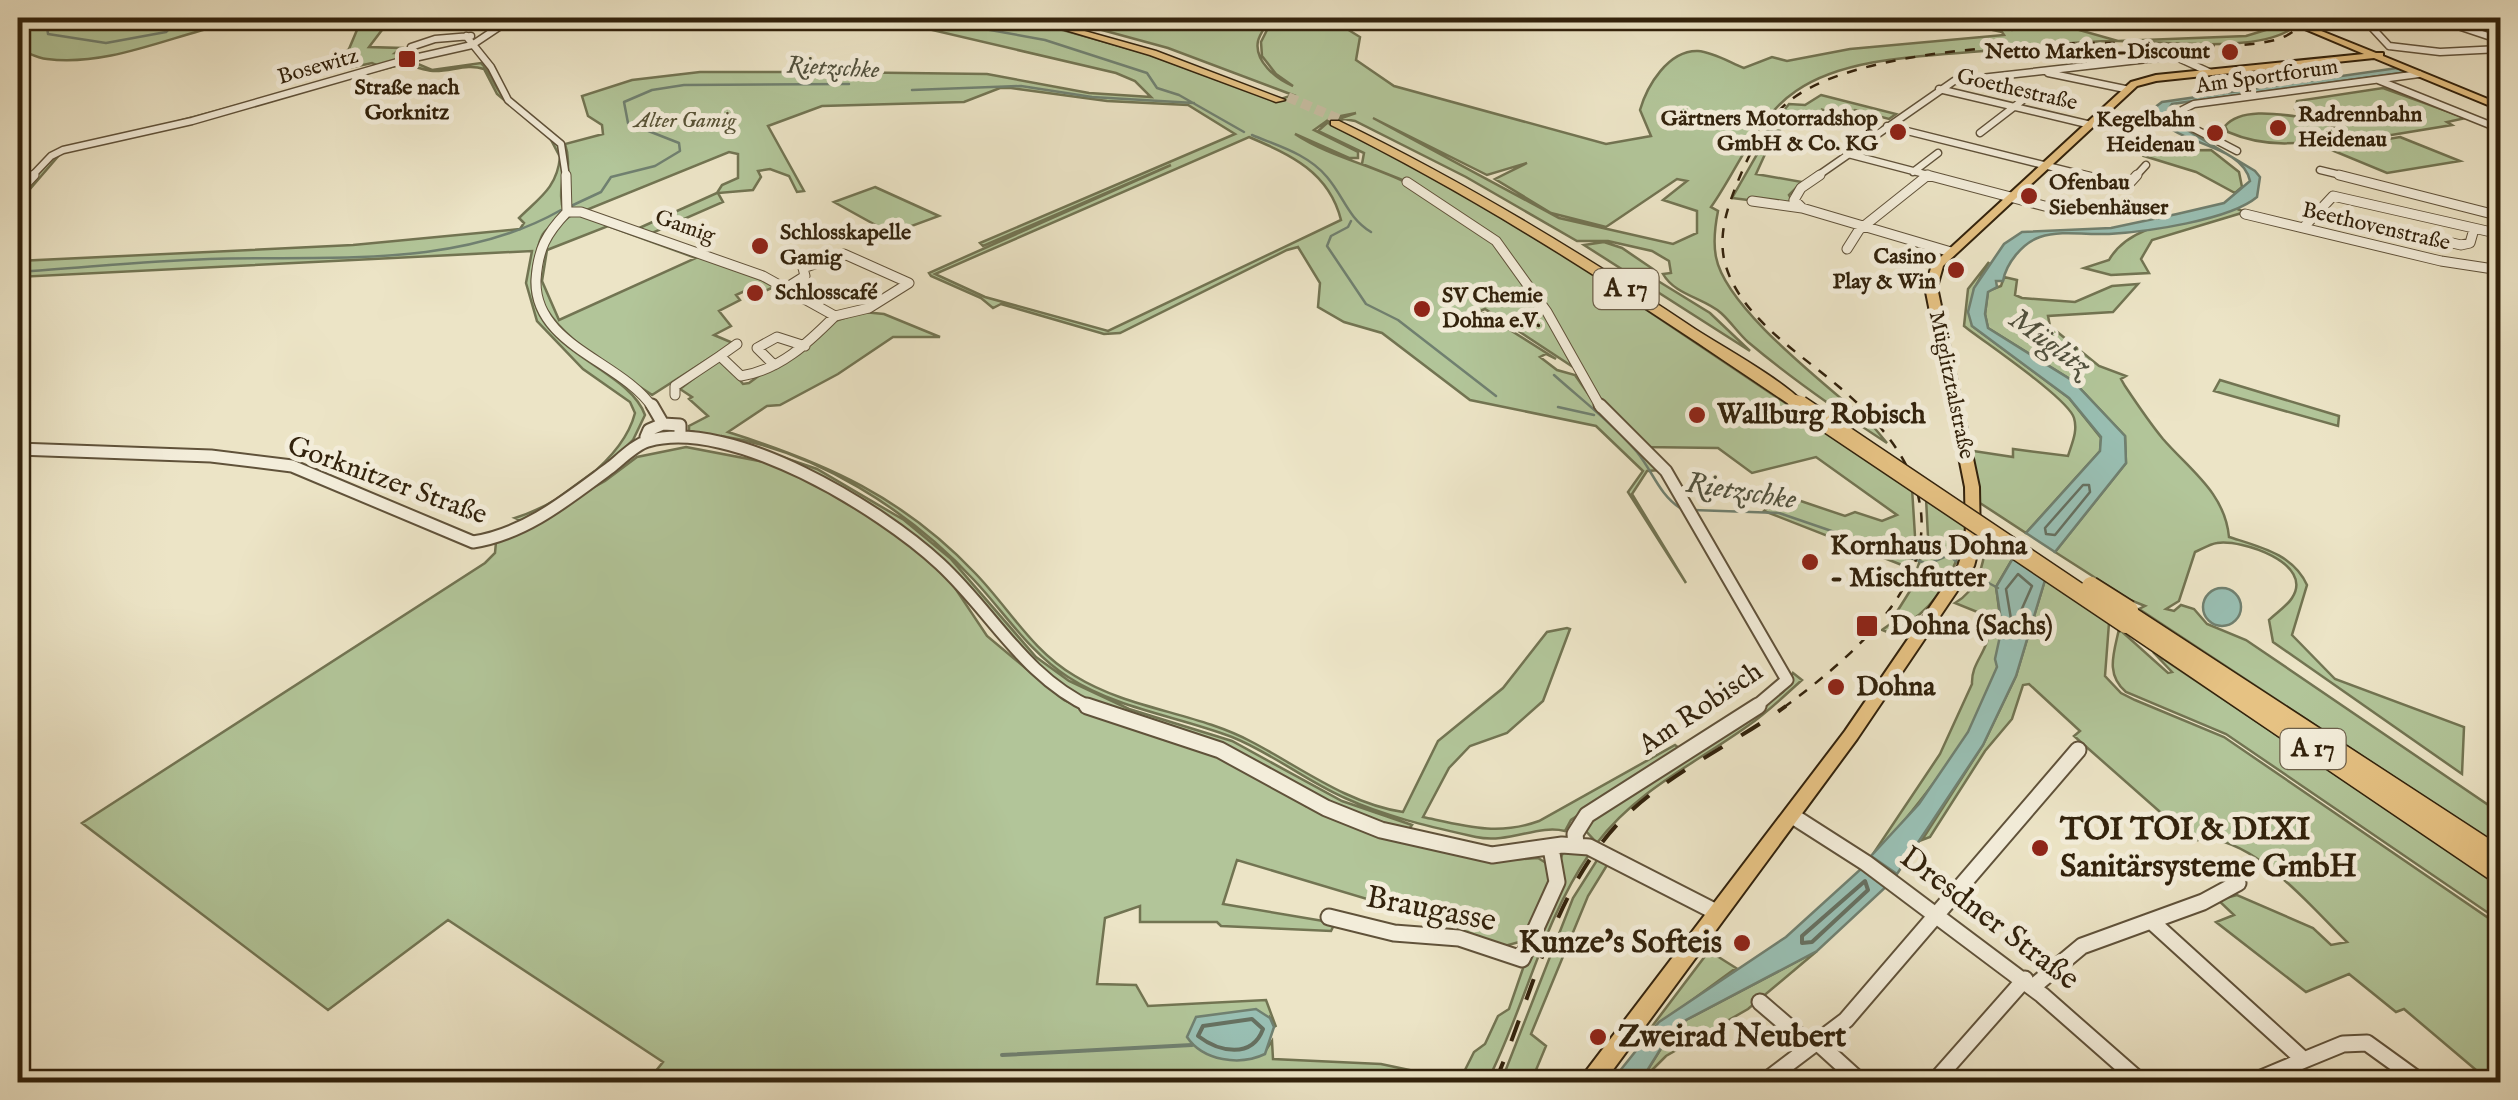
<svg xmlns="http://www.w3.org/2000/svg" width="2518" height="1100" font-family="'IM FELL English',serif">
	<rect width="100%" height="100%" fill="#ece4c6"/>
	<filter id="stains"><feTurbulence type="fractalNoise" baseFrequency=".002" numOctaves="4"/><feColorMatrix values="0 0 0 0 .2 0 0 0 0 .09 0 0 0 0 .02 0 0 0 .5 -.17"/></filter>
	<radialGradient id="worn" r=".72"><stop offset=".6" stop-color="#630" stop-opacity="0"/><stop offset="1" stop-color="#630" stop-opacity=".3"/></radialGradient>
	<path fill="#b2c599" stroke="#727452" stroke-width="2.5" fill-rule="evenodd" d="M18,18H262C192,24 120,68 47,59C37,58 27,52 18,49Z
		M362,18H440L382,30L369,47L401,48L395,53H406V59L432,70L481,63C492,73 493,85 502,95C518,113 552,127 560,149C568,171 556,191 564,212C558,220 549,226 543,234C538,242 537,254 534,263C514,350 626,362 645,415L633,440L621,452L525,522L515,518C559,504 623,460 635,413L630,402L583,369L537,321L526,283L532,251L18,277V261L353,245L520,229L524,223L519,218C539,198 557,188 560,157L550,138L497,94L484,69C466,63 451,72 433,71C421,70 412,64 399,65L61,153L18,203C20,182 43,167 59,153L381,67L372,63L325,73L349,49Z
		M881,18H1020L1148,54L1275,101L1293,95L1168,48L1058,18H1270C1267,25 1260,33 1258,41C1254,61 1276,79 1293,86L1276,74L1262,56L1261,42L1273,18H1329L1360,37L1356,60L1394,86L1606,144L1651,136L1640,110C1647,86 1668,50 1698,51C1713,52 1731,63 1744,68L1772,57L1787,61L1850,49L2004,35L2002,32L1947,20L1934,22L1905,18H1955L2012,30L2044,20L2118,41L2246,36L2279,26L2251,18H2275L2296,25C2265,55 2159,41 2117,41C2076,41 2036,47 1995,50C1935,56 1847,55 1796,91C1756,118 1738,169 1711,207L1718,211C1715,226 1713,242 1716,257C1726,310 1831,388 1872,425L1887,443C1838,411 1793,380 1748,342C1738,333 1731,322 1721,313C1704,298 1675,295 1663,274L1671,273L1669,261L1652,251L1608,241H1577L1466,177L1355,121L1344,119L1330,124L1447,184L1556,249L1912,488L1915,536L1907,567L1764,511L1783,495L1845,516L1855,512L1882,521L1897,515L1816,457L1752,473L1718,448L1644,447L1609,413L1544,303L1491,233L1408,182L1362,164L1364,153L1318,131L1327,123L1356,113L1331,118L1314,130L1358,152V158H1349L1295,134C1328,156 1371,165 1407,183C1434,197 1469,216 1490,238C1526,274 1549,323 1573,367L1485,309L1480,311L1556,359L1546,354L1540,357L1557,370L1575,375L1602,414L1661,470L1647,471L1632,494L1686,583L1628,492L1643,471L1596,426L1470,400L1382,333L1344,322L1318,307L1320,283L1298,247L1287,250L1120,333L1104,334L1001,304L993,308L981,298L931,276L929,273L1171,165L983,246L980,243L1235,134L1188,105L1107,101L1011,88H1000L964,102L822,106L768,126L804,191L797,192L789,176L770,169L758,171L761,177L753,190L718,193L723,202L650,234L637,229L717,193L722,185L738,178V154L729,152L584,211L569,209C562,188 573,167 565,144L603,134L602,125L588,116L582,96L632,80L700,72H826L987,74L1089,93L1151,97L1135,81L1116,73ZM1373,118L1487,175L1527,163L1495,179L1551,213L1606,227L1677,179L1687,181L1663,200L1697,211V233L1673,244L1559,218ZM1249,137C1291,155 1329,172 1341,220L1108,331L985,297L935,274Z
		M2383,88L2466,118L2447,122L2452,125L2367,139L2328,124L2334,131L2328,138C2294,146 2260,146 2228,132L2225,126C2242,106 2284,115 2307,118L2295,109L2297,101Z
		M1821,95L1896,114L1889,119L1855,110L1846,116L1823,110L1826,116C1816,123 1799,124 1787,122L1779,131L1768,130L1789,104L1805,105Z
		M1767,137L1784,146L1769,145L1768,149L1777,150L1766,152L1756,174L1802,182L1789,195L1795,206L1732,198Z
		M2400,137L2460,161L2387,173L2329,149Z
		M2211,150L2239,172L2242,187L2235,193L2196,172L2144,156L2148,151Z
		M875,187L939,216L879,238V227L834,202Z
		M2235,208L2245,212L2152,240L2141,259L2149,273L2111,275L2084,268L2109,260C2132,219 2195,222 2235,208Z
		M577,213L750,275L776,286L763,292L751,288L736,295L740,300L719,311L731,326L714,335L733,343L652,395C618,372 540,328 537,283C536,274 540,262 542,253C546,237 562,218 577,213ZM608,226L696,258L559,320L542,281L547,250Z
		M1604,242L1622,248L1653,269L1658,281L1710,313L1750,351L1584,245Z
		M1989,262L1974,289L1972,326L2069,398L2101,438L2100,451L2026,533L1980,503L1967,450L2013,457V449L2068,456C2072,443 2078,431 2074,418C2068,398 1984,342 1964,326L1968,289Z
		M2004,277L2017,280L2015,295L2022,298L2075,302L2112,286L2138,284L2113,312L2048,316L2050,326L2099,366L2126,376L2121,379L2125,386C2137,404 2149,422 2163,439C2190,470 2225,493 2229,537C2260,547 2293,554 2307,585L2292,635L2335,679L2464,727L2462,774L2273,642L2269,620C2276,613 2287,606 2292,598C2315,563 2241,539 2217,543C2210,544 2202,549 2195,552L2179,601L2166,609L2174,611L2181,605L2194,609L2207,624L2246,640L2500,813V847L2139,609L2145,606L2130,600L2055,552L2126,463L2125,436L2073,381L1988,328L1985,314L1988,291L2001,286Z
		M863,312L884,314L940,337H893L838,374L780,405L767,406L728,432C826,463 903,497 975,573C1009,608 1032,651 1075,676C1130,710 1196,712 1252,742C1300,767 1348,804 1403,812L1438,741L1503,688L1547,632L1567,628L1570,629L1543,701L1507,733L1470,746L1449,768L1423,817C1465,826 1498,836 1539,821L1675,745L1680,749L1571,820L1565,831C1538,824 1509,844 1476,837C1432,827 1386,817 1345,798C1306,781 1272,753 1232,737C1177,716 1118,709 1068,677C1029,652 1005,613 974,580C910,511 815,450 721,436L817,469L904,520L950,558L1036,657L1069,681L1129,709L1232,741L1342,801L1412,825L1407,832L1327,804L1253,761L1094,705L1049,679L959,579L833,484L689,430V426L708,416L689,399L692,397L680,389L718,360L724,361L743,384L749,383L832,322Z
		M2220,380L2339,416L2338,426L2214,391Z
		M686,447L770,463L808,478L899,533L951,582L987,636L1064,700L1088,711L1196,746L1284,788L1306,806L1507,860L1538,858L1551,866L1553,876L1523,941L1501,947L1456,934L1457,927L1403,915L1404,910L1237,860L1223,904L1335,923L1331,931L1221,926L1217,922H1140V906L1105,918L1097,984L1136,985L1148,1006L1266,1000L1276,1027L1270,1018L1268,1047L1272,1041L1273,1059L1381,1064L1414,1071L1435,1082H647L663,1062L448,920L328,1010L82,823L485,563L495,553L496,542L605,481L637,457Z
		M1926,498L1966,525C1961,557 1945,593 1920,614C1911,621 1903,627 1895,635L1882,630L1896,620L1893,618L1920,575L1916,572L1928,537Z
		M1987,540L2013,558L1996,587C2000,613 2003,638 1998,664C1983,732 1919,800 1878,854H1873L1940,754L1972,684C1971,659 1992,652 1990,617L1955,603C1979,589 1983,565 1987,540Z
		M2045,580L2109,623L2105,676L2121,693L2135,700L2224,737L2500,926V1082L2489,1081L2404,1009L2396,1012L2349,974L2306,992L2216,922L2234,915L2218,900L2237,895L2313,928L2331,945L2347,942C2312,908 2245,826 2193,841L2074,736L2080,731L2029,684L2023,685L2012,719L1985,751L1930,837L1922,840L1983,745L2016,676Z
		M2119,629L2168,673L2172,672L2153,652L2500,885V921L2226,734L2126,692C2105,674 2114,653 2119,629Z
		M1793,673L1802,680C1785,695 1768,712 1749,725C1695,764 1638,789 1597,843L1583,828L1591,817L1771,701L1783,692Z
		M1563,852L1590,853C1542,922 1525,1008 1487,1082H1459L1474,1052L1485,1044L1498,1016L1509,1009Z
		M1599,857L1609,862L1588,896L1531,1034L1546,1046L1531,1082H1501L1573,898Z
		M1709,951L1736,968L1647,1033Z
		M1817,951L1748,1009L1666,1056L1640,1082L1665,1042L1686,1020Z"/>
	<path fill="#99bfb3" stroke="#708070" stroke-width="2.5" d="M2397,68L2408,72L2172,104L2166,113L2174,122L2255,171L2260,177L2257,197C2230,220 2146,232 2109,234C2087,235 2061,230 2040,237C2022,243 2006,264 2003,281H1996L1997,287L1988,292L1985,314L1988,328L2073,381L2125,436L2126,463L2055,552L2026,533L2100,451L2101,437L2069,398L1972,326L1968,312L1974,288L2004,244L2022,232L2111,228L2177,214L2224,203L2250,181C2241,140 2166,147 2154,108L2162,102Z
		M2013,558L2045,580L2016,676L1983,745L1897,874L1871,856L1919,804L1968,732L1997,667L1995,659L2002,627L1996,587Z
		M2203 607a19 19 0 1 1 38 0a19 19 0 1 1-38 0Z
		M1863,867L1889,884L1817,951L1686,1020L1665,1042L1640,1082H1611L1659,1022L1786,937Z
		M1256,1009L1270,1018L1274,1027L1265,1054C1240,1066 1203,1061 1187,1037L1196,1017Z"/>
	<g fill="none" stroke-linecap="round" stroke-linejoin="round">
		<path stroke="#667060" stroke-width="2.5" d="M2083,485H2089L2090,492L2055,535L2046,534L2045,528Z
			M2018,574L2032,586L2016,622L2011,619L2006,589Z"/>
		<path stroke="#667060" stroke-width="4" d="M1865,881L1868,890L1812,942L1802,943V936Z
			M1252,1019L1263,1029C1252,1059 1219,1052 1198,1036L1203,1026Z"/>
		<path stroke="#708070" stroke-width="2.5" d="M968,18L979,28L1045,40L1147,73L1157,88L1179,95L1244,132
			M18,26L47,27L48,34L106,43L166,32L169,29L157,27L187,18
			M912,90L1021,86L1092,97L1194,103
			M1252,135C1278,146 1308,154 1327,177C1344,197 1348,218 1371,232
			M571,206L601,192L611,177L655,166L680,151L679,143L628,123L624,102L652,90L684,85L849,84
			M1351,221L1348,227L1331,236L1327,246L1366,304L1398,320L1496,396
			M18,272C82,268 145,261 209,259C326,255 456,270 561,210
			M1554,375C1582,400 1612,423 1637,452C1653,472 1659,494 1680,508
			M1558,407L1594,415
			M1693,510L1779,513L1928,564L1949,555L1960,565
			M1970,573L1998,588"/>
		<path stroke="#708070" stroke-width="4" d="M1002,1055L1192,1045"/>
		<path stroke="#c7bda1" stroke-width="10" stroke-dasharray="10 5" stroke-linecap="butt" d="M1288,97L1343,121"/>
		<g stroke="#60523a" stroke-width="9">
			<path id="minor-far3" d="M2363,18L2389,46
				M2434,18L2500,40
				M466,36L491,67L508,100L561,144L566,177
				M2389,46L2440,52L2500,49
				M411,47L435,39L471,36
				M2048,73L2125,89
				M2378,80L2500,129
				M1939,89L2087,124
				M1887,126L2092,177
				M1980,133L2032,93
				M2237,151L2187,125L2181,119L2182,110L2194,104L2419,74
				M1848,154L1936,177
				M2320,170L2349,177
				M1913,172L1938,153
				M31,177L51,156L63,150L192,121L401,61L472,45L502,25L505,18
				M1816,177L1954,81L2174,56L2209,72
				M1925,177L1928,175
				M2135,177L2146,165"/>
		</g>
		<g stroke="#60523a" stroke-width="11">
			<path id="minor-far2" d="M566,175L567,212C546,234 538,249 536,280C534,346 622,361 653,408
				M1927,175L2052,208L2064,201
				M2082,175L2127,186L2137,175
				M2339,175L2500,216
				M1407,182L1496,241L1547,312L1601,408
				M18,192L34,175
				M1752,201L1802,208L1951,252
				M1802,208L1794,200L1801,188L1820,175
				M567,212H581L763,276L835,316C808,343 780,370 741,376L720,356L675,386V395
				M2318,212L2461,245L2470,243L2474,229
				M2245,214L2441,261L2500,270
				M2303,228L2333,196L2500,234
				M1847,249L1859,230L1928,175
				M786,288L805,276L803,268L844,254L909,283L869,308L835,316
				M720,356L737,344
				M774,365L757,348L777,337L805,346"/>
		</g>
		<g stroke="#60523a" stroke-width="15">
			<path id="minor-far1" d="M652,405L663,424
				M1600,405L1666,471L1787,680L1754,708
				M649,440L646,437L649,430L663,424L680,425V435
				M18,449L211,456L292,466L473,542C526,534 569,498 611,467C621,459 636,444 648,441C731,417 881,509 940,564C993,613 1024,677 1092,708"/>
		</g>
		<g stroke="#60523a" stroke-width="19">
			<path id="minor" d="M1087,706L1220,750L1326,808L1381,830L1492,855L1562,845L1589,847L1718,913
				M1791,815L1866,863L2042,995L2141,1082
				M1576,844L1575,834L1587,815L1758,706
				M1329,917L1394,933L1459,938L1522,959L1557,882L1551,848
				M2151,921L2304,1060L2252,1082
				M2034,986L2082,946L2203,902L2238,883
				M1760,1002L1810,1045
				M1818,1043L1861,1082
				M2304,1060L2343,1044L2367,1043L2421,1082
				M1764,1082L1846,1020L2078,750
				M1934,1082L2025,979"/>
		</g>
		<g stroke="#32220c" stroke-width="4">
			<path id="major" d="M2279,18H2289L2376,53H2383V56L2500,104V110L2374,58L2156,81L2137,86L1943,266L1937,287L1979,487L1980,543L1974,566L1857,739L1604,1082H1580L1583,1075L1845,731L1958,566L1966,543L1965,487L1925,287L1932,265L2131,82L2156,75L2364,54Z"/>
		</g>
		<g stroke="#32220c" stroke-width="3">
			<path id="highway" d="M1025,18H1038L1156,51L1285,100L1276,102L1150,55Z
				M1331,121H1339C1463,181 1580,252 1695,329C1726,349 1778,377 1803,402L1795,407L1790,405C1641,304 1493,205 1331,125Z
				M2129,604L2500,846V884L2492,881L2119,628L2117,624L2119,620L2130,619L2120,610Z"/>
		</g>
		<use href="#minor-far3" stroke="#f3edda" stroke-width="6"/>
		<use href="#minor-far2" stroke="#f3edda" stroke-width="9"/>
		<use href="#minor-far1" stroke="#f3edda" stroke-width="11"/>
		<use href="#minor" stroke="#f3edda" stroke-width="15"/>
		<use href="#major" fill="#e6c283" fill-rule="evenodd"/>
		<use href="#highway" fill="#e6c283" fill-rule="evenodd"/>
		<path stroke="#32220c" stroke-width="2.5" stroke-dasharray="10 10" stroke-linecap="butt" d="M1783,708C1914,612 1989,513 1838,386C1798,352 1736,314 1724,259C1719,233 1727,209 1736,186C1747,158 1764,123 1787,103C1852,47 2047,42 2132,43C2179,44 2229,51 2275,40C2289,36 2298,30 2304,18"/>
		<path stroke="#32220c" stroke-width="4" stroke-dasharray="22 22" stroke-linecap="butt" d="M1495,1082C1535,990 1555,879 1633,809C1679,768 1736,742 1786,706"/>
		<g stroke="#32220c" stroke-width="16" stroke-linecap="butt">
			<path id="highway-bridge-far1" d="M1795,402L1803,408"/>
		</g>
		<g stroke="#32220c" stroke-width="21" stroke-linecap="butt">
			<path id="highway-bridge" d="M1800,405L2126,624
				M2091,586L2129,610"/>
		</g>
		<use href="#highway-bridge-far1" stroke="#e6c283" stroke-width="14"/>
		<use href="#highway-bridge" stroke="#e6c283" stroke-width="18"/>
	</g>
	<g fill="#8f2418" stroke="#f3edda" stroke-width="4">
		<circle cx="2230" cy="52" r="10"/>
		<rect x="397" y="49" width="20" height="20" rx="5"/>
		<circle cx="2278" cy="128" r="10"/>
		<circle cx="1898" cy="132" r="10"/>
		<circle cx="2215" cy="133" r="10"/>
		<circle cx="2029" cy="196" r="10"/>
		<circle cx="760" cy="246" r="10"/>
		<circle cx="1956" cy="270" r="10"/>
		<circle cx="755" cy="293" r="10"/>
		<circle cx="1422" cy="309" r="10"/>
		<circle cx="1697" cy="415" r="10"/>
		<circle cx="1810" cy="562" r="10"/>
		<rect x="1855" y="614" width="24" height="24" rx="5"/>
		<circle cx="1836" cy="687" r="10"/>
		<circle cx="2040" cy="848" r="10"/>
		<circle cx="1742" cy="943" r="10"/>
		<circle cx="1598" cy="1037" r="10"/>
	</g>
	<g text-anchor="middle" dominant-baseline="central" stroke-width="10" stroke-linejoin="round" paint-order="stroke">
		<g font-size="22" font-weight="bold" fill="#32220c" stroke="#f3edda" text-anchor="start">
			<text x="2210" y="52" text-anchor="end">Netto Marken-Discount</text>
			<text x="407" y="88" text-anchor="middle">Straße nach<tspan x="407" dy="25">Gorknitz</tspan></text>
			<text x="2298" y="115">Radrennbahn<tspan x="2298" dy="25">Heidenau</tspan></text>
			<text x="1878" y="119" text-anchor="end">Gärtners Motorradshop<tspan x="1878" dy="25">GmbH &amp; Co. KG</tspan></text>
			<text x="2195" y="120" text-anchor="end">Kegelbahn<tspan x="2195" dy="25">Heidenau</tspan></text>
			<text x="2049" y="183">Ofenbau<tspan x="2049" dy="25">Siebenhäuser</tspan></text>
			<text x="780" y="233">Schlosskapelle<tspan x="780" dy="25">Gamig</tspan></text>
			<text x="1936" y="257" text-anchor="end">Casino<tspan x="1936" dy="25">Play &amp; Win</tspan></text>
			<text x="775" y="293">Schlosscafé</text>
			<text x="1442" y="296">SV Chemie<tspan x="1442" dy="25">Dohna e.V.</tspan></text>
		</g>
		<g font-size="22" fill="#32220c" stroke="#f3edda">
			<text transform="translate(318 67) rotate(-16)">Bosewitz</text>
			<text transform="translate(2267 77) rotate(-8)">Am Sportforum</text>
			<text transform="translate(2017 90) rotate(13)">Goethestraße</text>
			<text transform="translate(685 227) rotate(19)">Gamig</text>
			<text transform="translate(2376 227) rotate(13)">Beethovenstraße</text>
			<text transform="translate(1951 385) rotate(78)">Müglitztalstraße</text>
		</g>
		<g font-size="22" font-style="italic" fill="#585336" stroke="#f3edda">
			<text x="685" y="121">Alter Gamig</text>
		</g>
		<g font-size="25" font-style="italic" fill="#51513e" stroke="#f3edda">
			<text transform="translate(833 68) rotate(3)">Rietzschke</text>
		</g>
		<g fill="#f3edda" stroke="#6c5f4a" stroke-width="2.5">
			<rect x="1593.5" y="269" width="65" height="40" rx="8"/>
			<rect x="2280.5" y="729" width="65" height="40" rx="8"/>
		</g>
		<g font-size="25" font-weight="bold" fill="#32220c">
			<text x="1626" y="289">A 17</text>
			<text x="2313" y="749">A 17</text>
		</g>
		<g font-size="28" font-weight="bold" fill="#32220c" stroke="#f3edda" text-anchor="start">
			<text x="1717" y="415">Wallburg Robisch</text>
			<text x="1830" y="546">Kornhaus Dohna<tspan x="1830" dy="32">- Mischfutter</tspan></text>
			<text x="1890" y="626">Dohna (Sachs)</text>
			<text x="1856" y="687">Dohna</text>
		</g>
		<g font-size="28" fill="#32220c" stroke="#f3edda">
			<text transform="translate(387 481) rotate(20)">Gorknitzer Straße</text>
			<text transform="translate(1701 709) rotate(-34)">Am Robisch</text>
		</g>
		<g font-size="30" font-style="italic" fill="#51513e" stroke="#f3edda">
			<text transform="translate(2049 343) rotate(36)">Müglitz</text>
			<text transform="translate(1741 492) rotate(9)">Rietzschke</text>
		</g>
		<g font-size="32" font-weight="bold" fill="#32220c" stroke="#f3edda" text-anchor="start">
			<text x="2060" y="830">TOI TOI &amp; DIXI<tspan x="2060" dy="37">Sanitärsysteme GmbH</tspan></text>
			<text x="1722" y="943" text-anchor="end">Kunze's Softeis</text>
			<text x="1618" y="1037">Zweirad Neubert</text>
		</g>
		<g font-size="32" fill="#32220c" stroke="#f3edda">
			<text transform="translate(1431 910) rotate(11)">Braugasse</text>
			<text transform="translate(1989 919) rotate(37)">Dresdner Straße</text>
		</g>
	</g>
	<rect width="2518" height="1100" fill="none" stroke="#ece4c6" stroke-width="60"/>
	<rect x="20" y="20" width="2478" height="1060" fill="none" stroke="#32220c" stroke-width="5"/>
	<rect x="30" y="30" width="2458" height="1040" fill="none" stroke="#32220c" stroke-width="2.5"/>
	<rect width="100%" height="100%" filter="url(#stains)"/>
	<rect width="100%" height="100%" fill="url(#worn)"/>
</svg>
